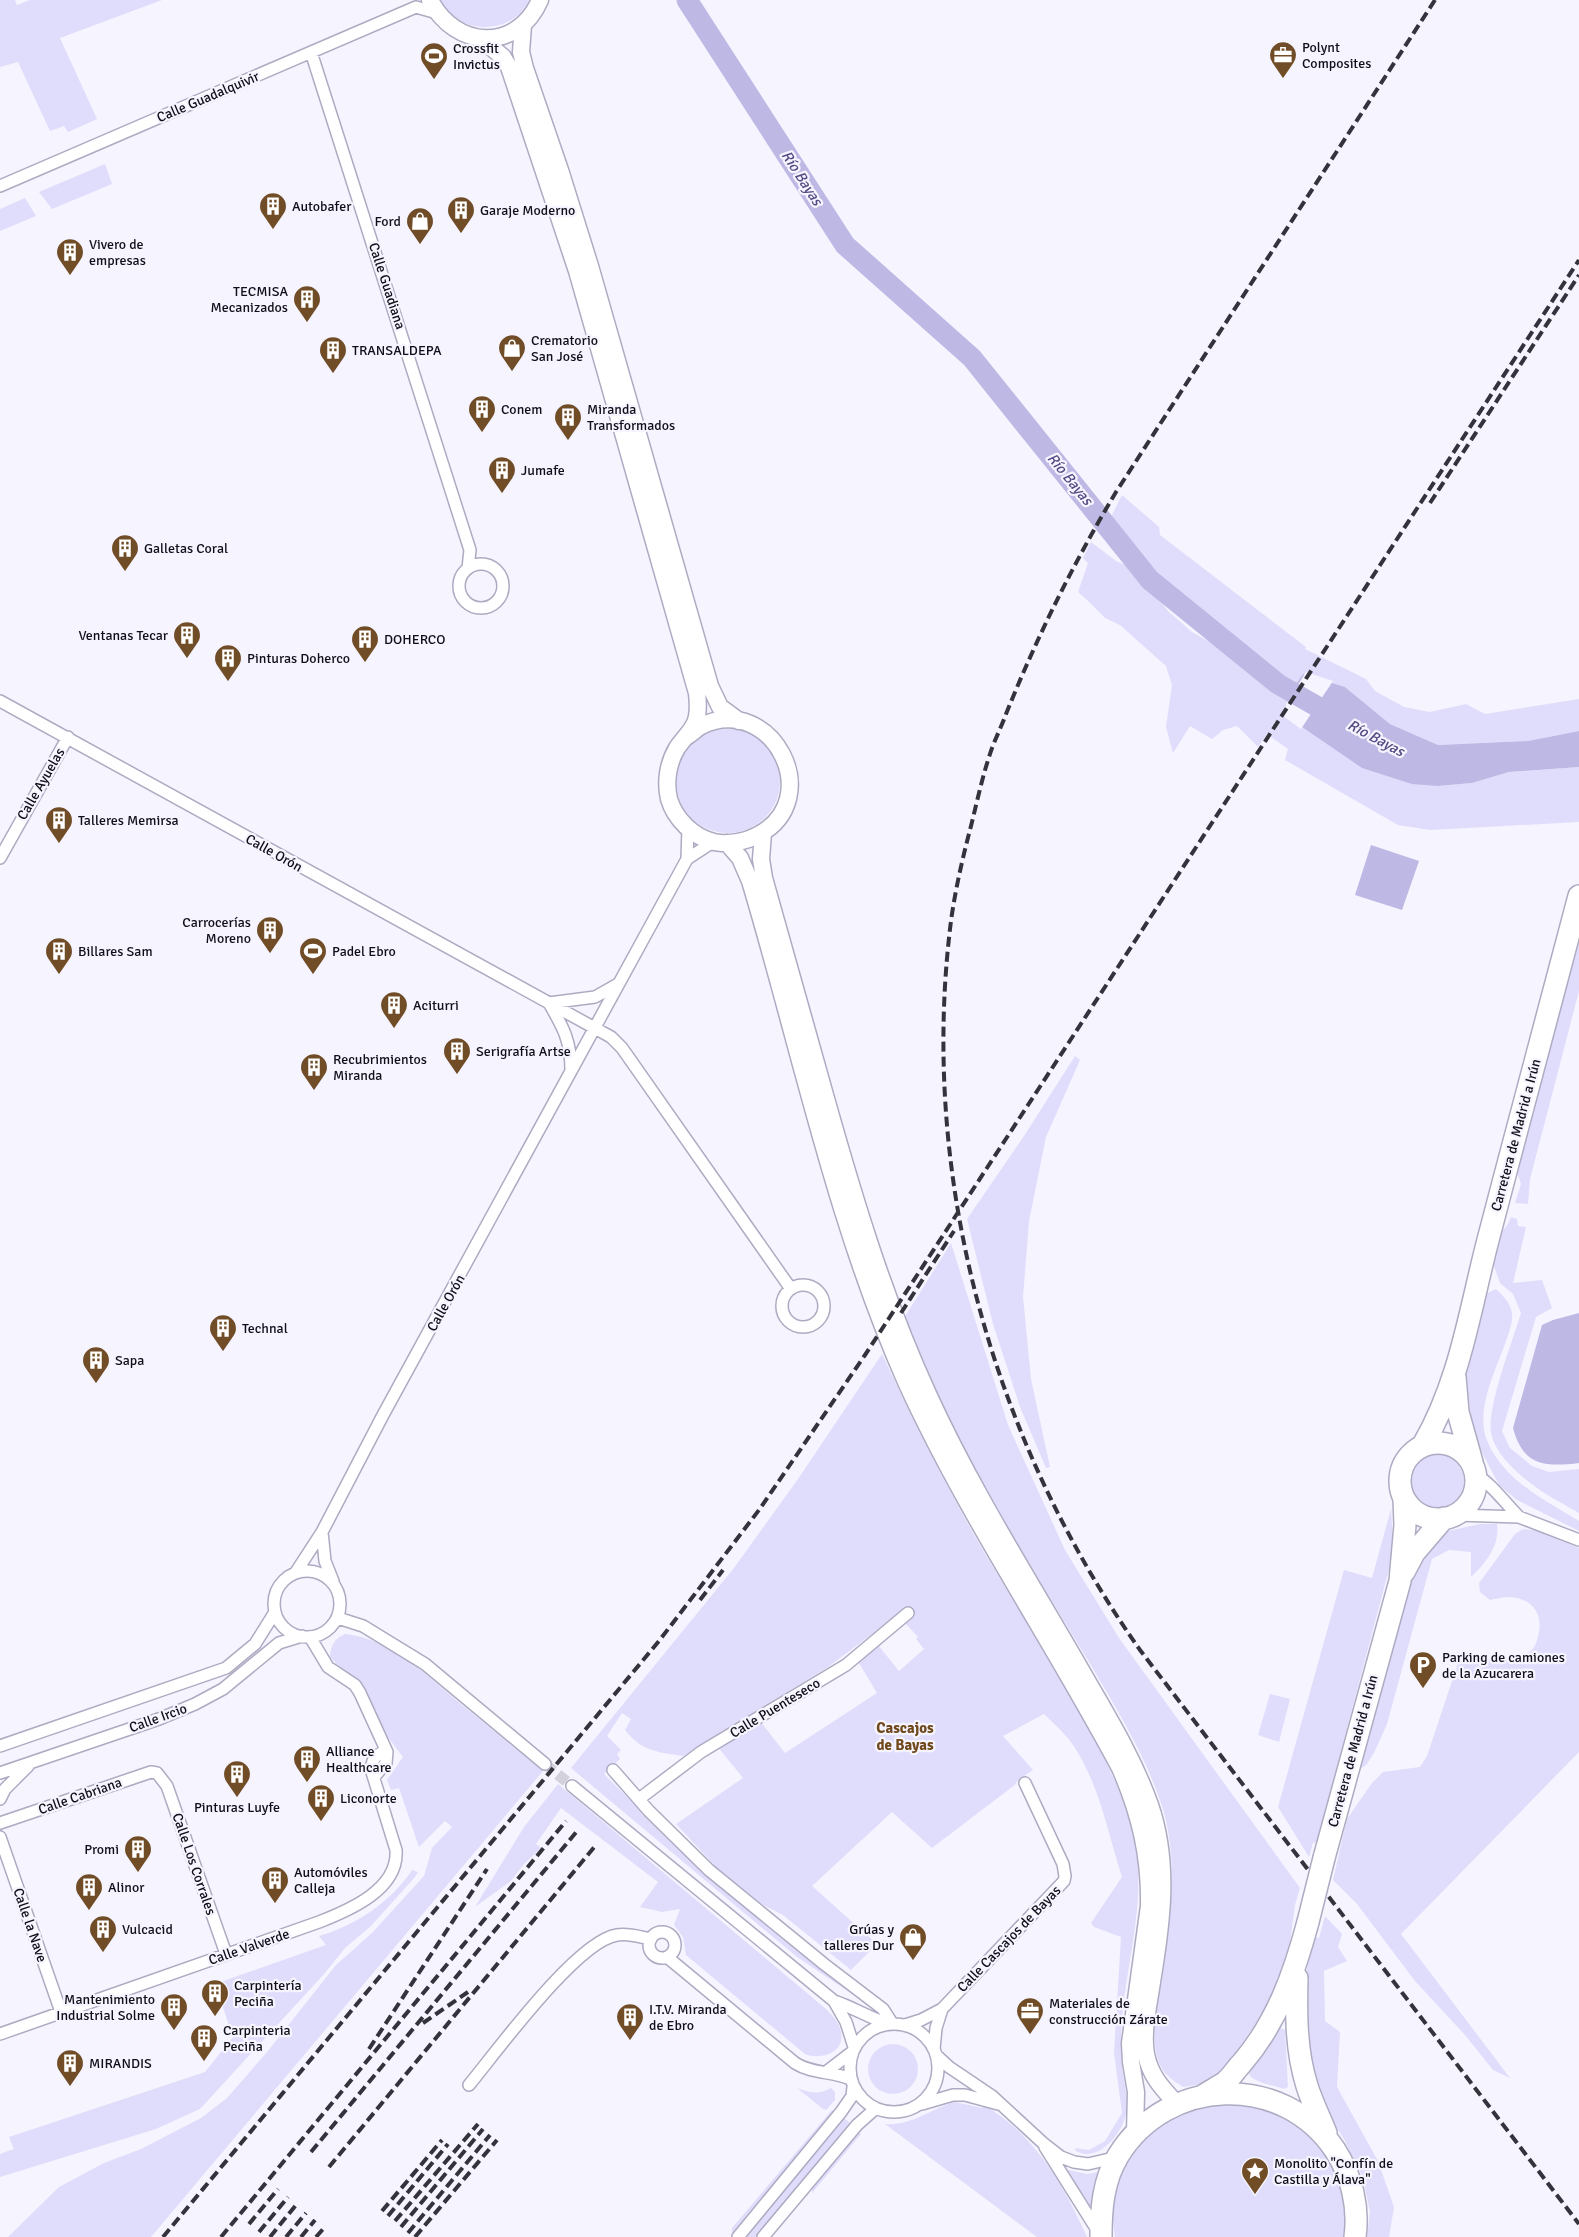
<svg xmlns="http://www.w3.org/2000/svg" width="1579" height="2237" font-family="Signika,sans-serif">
	<rect width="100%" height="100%" fill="#f5f4ff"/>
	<path fill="#e0ddfc" d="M0,0H15L17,5L30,0H162L60,38L97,119L68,132L64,126L50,131L18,62L0,67Z
		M441,0H529C514,36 456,36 441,0Z
		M105,164L112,184L52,209L39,192Z
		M25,198L36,216L0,231V209Z
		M1122,495L1159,527L1160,535L1306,647L1305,649L1366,679L1375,691L1404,707L1430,712L1466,704L1485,714L1579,699V731L1528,741L1438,745L1390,724L1345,687L1303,674L1296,684L1286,716L1325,742L1438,786L1472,783L1509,772L1579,767V822L1430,830L1398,825L1285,760L1288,749L1267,734L1258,747L1237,726L1223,730L1212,739L1190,726L1173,753L1166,727L1172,685L1166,666L1120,625L1105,618L1086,599L1078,592L1088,563L1083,558L1091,542L1116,561L1134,569L1169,612L1192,632L1210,642L1215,632L1198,614L1149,569L1111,517Z
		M676 781a52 52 0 1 1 104 0a52 52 0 1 1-104 0Z
		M1579,935V991L1530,1179L1528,1204L1515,1203L1521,1184L1517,1172Z
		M1075,1056L1080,1060L1046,1137L1029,1221L1023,1297L1031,1379L1050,1467L1046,1468L1020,1407L993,1324L967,1219L1024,1136Z
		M1511,1217L1517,1219L1518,1226L1526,1227L1513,1283L1542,1280L1552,1308L1536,1317L1502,1431L1510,1448L1532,1466L1549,1472L1579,1469V1513C1564,1504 1547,1496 1533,1485C1517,1473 1494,1453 1491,1432C1487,1406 1513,1340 1521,1313L1513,1294L1500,1283L1492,1261L1500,1234L1508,1224Z
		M951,1243L1008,1425L1065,1550L1119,1638L1300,1888L1295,1905L1290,1942L1274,1996L1235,2054L1215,2078L1202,2084L1183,2087C1172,2080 1162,2073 1158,2060C1150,2035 1158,2004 1162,1980C1170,1921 1180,1860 1161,1803C1148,1765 1129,1730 1109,1696C1082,1649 1053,1604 1025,1557C979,1480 938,1401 904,1318Z
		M1496,1289C1503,1296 1511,1303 1512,1314C1513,1323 1508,1335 1505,1344C1495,1372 1474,1412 1488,1443C1505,1481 1545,1500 1579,1521V1531L1517,1500L1499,1485L1475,1439L1465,1378L1483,1295Z
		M882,1354C907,1408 934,1462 963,1515C988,1561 1017,1605 1043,1651C1078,1713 1125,1779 1136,1850C1147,1922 1115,1993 1122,2065C1123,2080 1128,2094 1127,2109C1125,2128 1107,2153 1088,2154C1084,2155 1079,2152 1075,2151L1076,2148L1089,2150L1105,2141L1122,2113L1114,2053L1121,1937L1094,1927L1091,1923L1122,1877C1108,1834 1100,1787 1075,1748C1067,1735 1054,1724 1044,1714L1003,1736L1033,1770L1017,1781L1016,1784L932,1848L892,1812L812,1886L877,1944L851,1970L783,1915L754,1900L716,1867L676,1824L743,1778L717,1746L760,1721L785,1753L877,1693L859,1663L861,1658L878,1645L899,1671L924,1649L916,1639L918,1637L905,1623L912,1616L904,1610L828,1667L683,1756C657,1752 641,1751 625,1730L631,1719L622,1713L607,1736L621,1750L617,1754L620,1759L604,1774L671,1841L777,1934L852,1994L797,1957L571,1768L734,1568L798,1479Z
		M1410 1481a27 27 0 1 1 54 0a27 27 0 1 1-54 0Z
		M1391,1509L1393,1542L1389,1569L1317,1842L1313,1843L1309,1857L1278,1807L1344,1570L1372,1578Z
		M1480,1524H1497C1500,1545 1486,1563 1471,1577V1552L1449,1550L1432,1559L1387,1724L1374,1753L1367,1764L1359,1770L1413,1567L1443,1532Z
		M1523,1529L1542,1531L1579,1548V1752L1401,1934L1510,2078L1493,2070L1465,2035L1415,1981L1357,1904L1333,1880L1347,1819L1372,1783L1383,1772L1420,1767L1427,1756L1461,1654C1479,1657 1514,1663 1529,1652C1535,1648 1537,1642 1538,1636C1544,1615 1533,1598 1509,1597C1503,1597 1496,1599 1490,1600L1480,1592L1479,1583L1515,1534Z
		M345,1634C391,1638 428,1677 462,1705C489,1727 516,1749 543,1771L151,2237H8L59,2187L104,2163L141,2149L201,2118L227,2098L267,2052L336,1965L372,1933L424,1876L432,1848L452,1827L445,1821L419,1847L399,1788L391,1790L387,1780L403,1757L387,1736L358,1679L342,1669L330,1657C331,1645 334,1639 345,1634Z
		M1270,1694L1290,1699L1279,1742L1258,1735Z
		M558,1784L826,2009C833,2016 839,2022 841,2032C845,2054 820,2060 805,2054L686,1955L683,1937L674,1925L680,1909L662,1912L640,1907L658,1882L561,1808L536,1844L541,1848L523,1865L511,1881L475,1907L524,1827Z
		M412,1870L418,1872L415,1877L371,1926L345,1948L325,1973L200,2109L156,2129L0,2177V2154L14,2149L9,2137L205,2072L233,2037L215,1984L326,1945L319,1936C355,1926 392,1901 412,1870Z
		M1325,1916L1342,1934L1338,1947L1347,1961L1324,1971L1325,2021L1340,2032L1337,2087L1378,2161L1394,2207L1389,2237H1367L1370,2212L1363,2178L1344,2139L1325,2110L1312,2074L1302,2006L1308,1962L1314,1937L1319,1938Z
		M1279,2027L1285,2030L1288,2087L1284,2089C1275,2086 1252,2082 1249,2074Z
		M868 2069a25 25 0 1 1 50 0a25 25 0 1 1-50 0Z
		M797,2088C811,2093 818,2095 831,2088L835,2092V2100L826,2110L823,2109Z
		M955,2102L982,2108L984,2105C1034,2134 1064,2185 1087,2237H1037L885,2124C912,2126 930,2109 955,2102Z
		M1238,2103C1250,2105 1264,2107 1275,2112C1284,2117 1297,2123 1305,2130C1333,2154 1352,2200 1343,2237H1115C1114,2228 1112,2219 1113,2210C1116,2163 1157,2114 1203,2105C1214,2103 1227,2104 1238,2103Z
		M832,2110L834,2111L732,2234V2228Z
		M844,2118L850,2123L755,2237H745Z
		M858,2132L861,2134L812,2193V2188Z
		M1064,2169L1087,2174L1098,2172L1091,2210Z"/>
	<path fill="#beb8e4" d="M1303,674L1345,687L1390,724L1438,745L1528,741L1579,731V767L1509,772L1472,783L1438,786L1412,784L1362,768L1286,716L1296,684Z
		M1371,845L1419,861L1402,910L1355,895Z
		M1579,1313V1463C1545,1467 1523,1466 1513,1428L1542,1325L1553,1320Z"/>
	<path fill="#f5f4ff" d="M1306,672L1333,681L1301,729L1283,716L1287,702Z"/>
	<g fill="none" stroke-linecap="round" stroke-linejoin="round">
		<path stroke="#beb8e4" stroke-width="21" d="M687,0L845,245L972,358L1150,580L1278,684L1318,707"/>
		<path stroke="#d3d2dc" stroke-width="11" stroke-dasharray="11 5.5" stroke-linecap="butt" d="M545,1764L572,1786"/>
		<g stroke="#adabc2" stroke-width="14">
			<path id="street" d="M311,52L470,550L468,568
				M0,186L416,7L437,13
				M459 586a22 22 0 1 1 44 0a22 22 0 1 1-44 0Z
				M0,701L611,1037L622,1048L791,1289
				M0,858L68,737
				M687,859L688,828
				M549,1003C563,1027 571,1041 571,1070
				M549,1003L595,997L618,984
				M782 1306a21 21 0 1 1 42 0a21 21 0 1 1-42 0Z
				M1476,1475C1491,1483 1506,1504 1519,1517
				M1456,1515L1519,1517L1579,1540
				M322,1532L325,1561L333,1581
				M274 1604a33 33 0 1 1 66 0a33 33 0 1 1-66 0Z
				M296,1572L322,1532L383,1415L687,859L713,842
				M338,1618L363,1626L425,1664L545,1764
				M310,1637L328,1667L355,1685L360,1693L387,1752
				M0,1746L226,1668L255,1644L275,1612
				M613,1770L649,1811L709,1870L824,1964L883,2009L892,2023
				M0,1773L159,1719L195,1704L223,1689L279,1643L302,1636
				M572,1786L834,2001C852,2007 868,2017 886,2023
				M0,1799L5,1789L28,1766
				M639,1799L701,1752L846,1665L908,1613
				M0,1823L151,1772L157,1773L167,1786L226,1954
				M0,1837L61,2012
				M649 1945a13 13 0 1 1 26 0a13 13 0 1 1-26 0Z
				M667,1957L795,2063C812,2074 832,2071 850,2079
				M834,2001L846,2022L854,2047
				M850 2068a44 44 0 1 1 88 0a44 44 0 1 1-88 0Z
				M905,2025L921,2020L942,2009L1064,1881L1065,1876L1063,1864L1025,1783
				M0,2034L319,1922C350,1910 399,1889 396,1850L371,1769C372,1760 377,1752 387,1752L386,1763L374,1777
				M934,2049L936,2028L942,2009
				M936,2055L949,2067L992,2096L1043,2143L1061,2157L1074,2162L1088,2164L1118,2157
				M826,2072L852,2052
				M469,2085C497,2051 577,1941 617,1935C629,1933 640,1937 651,1939
				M922,2104L953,2095H965L998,2104
				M1045,2147L1099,2233
				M738,2237L841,2112L852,2096L853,2087
				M763,2237L857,2125L875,2109"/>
		</g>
		<g stroke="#adabc2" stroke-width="19">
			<path id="secondary" d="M430,0C455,49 517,53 540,0
				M523,25L521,52L525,68L560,170L590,266L710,686L720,707L739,721
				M480,38L503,57L509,67L577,271L697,693C698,702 699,714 695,723C691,732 683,739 677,748C668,763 665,782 669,799C675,819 693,837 714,842C728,845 745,842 758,835C827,799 772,692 701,726C696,729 691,734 686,737
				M763,833L761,859L764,878C784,950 805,1022 825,1095C854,1198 884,1299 929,1396C971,1488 1026,1575 1077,1663C1103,1709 1132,1754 1150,1805C1170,1863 1162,1922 1152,1982C1149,2004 1142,2032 1146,2054C1150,2076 1163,2089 1177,2104
				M727,843L740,858L750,881C800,1048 835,1222 906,1382C967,1516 1051,1638 1120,1768C1140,1814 1150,1856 1149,1906L1130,2043L1131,2062L1136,2092L1135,2134"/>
		</g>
		<g stroke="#adabc2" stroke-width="24">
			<path id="highway" d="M1455,1377L1458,1412L1472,1462
				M1400 1481a38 38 0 1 1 76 0a38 38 0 1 1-76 0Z
				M1423,1445C1460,1382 1470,1309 1488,1240C1518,1125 1549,1010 1579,896
				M1404,1572L1414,1553L1444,1518
				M1324,1858L1400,1581L1405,1525L1404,1499
				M1297,1978C1296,2015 1296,2051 1307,2086C1312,2102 1320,2118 1326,2133
				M1204,2095C1210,2091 1218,2087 1224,2083C1231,2078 1236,2069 1242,2063C1277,2022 1294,1974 1308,1922
				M1101,2237C1101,2209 1103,2181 1118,2156C1167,2076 1283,2072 1335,2150C1352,2176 1359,2207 1355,2237"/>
		</g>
		<use href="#street" stroke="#fff" stroke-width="11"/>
		<use href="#secondary" stroke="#fff" stroke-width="16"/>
		<use href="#highway" stroke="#fff" stroke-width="21"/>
		<path stroke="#34333b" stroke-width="4" stroke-dasharray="10 5" stroke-linecap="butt" d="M1435,0L1116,492C1073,564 1037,637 1006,714C1001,728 994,741 990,754C982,778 977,802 971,826C962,860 954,895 950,929C920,1182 994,1443 1140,1650L1579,2224
			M1430,503L1579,275
			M901,1313L954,1231
			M700,1600L723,1570
			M423,2023L468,1992
			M369,2049L487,1869
			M311,2152L578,1830
			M329,2167L596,1845
			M382,2211L442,2140
			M388,2216L448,2144
			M395,2221L478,2124
			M249,2224L278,2189
			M401,2227L483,2129
			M259,2232L288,2197
			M408,2233L490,2135
			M163,2237L659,1641L759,1510L865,1355L1579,260
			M221,2237L566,1821
			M270,2237L296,2205
			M286,2237L306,2213
			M301,2237L315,2220
			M316,2237L324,2228
			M415,2237L497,2140"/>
		<g stroke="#adabc2" stroke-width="24" stroke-linecap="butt">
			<path id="highway-bridge" d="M1308,1922L1324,1858"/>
		</g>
		<use href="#highway-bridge" stroke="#fff" stroke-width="21"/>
	</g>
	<defs>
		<g id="office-pin" transform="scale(1.4375)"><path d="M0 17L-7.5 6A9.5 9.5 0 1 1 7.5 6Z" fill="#714d27" stroke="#f5f4ff"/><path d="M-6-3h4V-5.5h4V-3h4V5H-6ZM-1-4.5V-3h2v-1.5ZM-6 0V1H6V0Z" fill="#fff"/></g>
		<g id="stadium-pin" transform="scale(1.4375)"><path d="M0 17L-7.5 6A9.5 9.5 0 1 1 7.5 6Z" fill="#714d27" stroke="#f5f4ff"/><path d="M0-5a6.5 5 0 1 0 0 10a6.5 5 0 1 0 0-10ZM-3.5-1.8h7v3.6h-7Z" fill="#fff"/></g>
		<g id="building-pin" transform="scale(1.4375)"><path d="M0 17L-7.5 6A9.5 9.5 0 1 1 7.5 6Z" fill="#714d27" stroke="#f5f4ff"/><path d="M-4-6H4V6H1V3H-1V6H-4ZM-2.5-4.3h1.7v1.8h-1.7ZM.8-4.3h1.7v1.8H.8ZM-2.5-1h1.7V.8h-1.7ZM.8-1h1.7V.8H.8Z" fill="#fff"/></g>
		<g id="shop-pin" transform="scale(1.4375)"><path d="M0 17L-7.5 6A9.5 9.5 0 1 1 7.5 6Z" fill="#714d27" stroke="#f5f4ff"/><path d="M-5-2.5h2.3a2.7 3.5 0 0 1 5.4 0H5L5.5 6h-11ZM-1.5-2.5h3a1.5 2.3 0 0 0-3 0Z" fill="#fff"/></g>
		<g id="parking-pin" transform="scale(1.4375)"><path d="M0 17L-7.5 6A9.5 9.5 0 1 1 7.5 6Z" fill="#714d27" stroke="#f5f4ff"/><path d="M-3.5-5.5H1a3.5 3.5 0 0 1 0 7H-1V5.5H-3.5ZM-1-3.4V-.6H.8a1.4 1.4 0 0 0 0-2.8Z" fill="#fff"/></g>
		<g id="sight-pin" transform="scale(1.4375)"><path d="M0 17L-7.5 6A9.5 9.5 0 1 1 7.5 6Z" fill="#714d27" stroke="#f5f4ff"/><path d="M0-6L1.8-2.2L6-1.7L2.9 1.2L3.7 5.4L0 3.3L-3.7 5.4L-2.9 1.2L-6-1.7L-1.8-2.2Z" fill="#fff"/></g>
	</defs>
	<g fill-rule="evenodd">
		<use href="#office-pin" x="1283" y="55"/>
		<use href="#stadium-pin" x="434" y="56"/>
		<use href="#building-pin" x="273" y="206"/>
		<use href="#building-pin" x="461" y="210"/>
		<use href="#shop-pin" x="420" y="221"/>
		<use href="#building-pin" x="70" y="252"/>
		<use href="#building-pin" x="307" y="299"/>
		<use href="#shop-pin" x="512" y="348"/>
		<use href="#building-pin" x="333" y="350"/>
		<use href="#building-pin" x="482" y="409"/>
		<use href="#building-pin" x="568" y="417"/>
		<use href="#building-pin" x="502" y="470"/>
		<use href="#building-pin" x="125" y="548"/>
		<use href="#building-pin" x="187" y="635"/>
		<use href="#building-pin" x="365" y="639"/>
		<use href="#building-pin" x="228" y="658"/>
		<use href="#building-pin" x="59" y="820"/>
		<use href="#building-pin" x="270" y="930"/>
		<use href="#building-pin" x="59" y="951"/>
		<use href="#stadium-pin" x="313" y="951"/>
		<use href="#building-pin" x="394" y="1005"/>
		<use href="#building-pin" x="457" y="1051"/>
		<use href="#building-pin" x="314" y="1067"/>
		<use href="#building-pin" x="223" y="1328"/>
		<use href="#building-pin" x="96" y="1360"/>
		<use href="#parking-pin" x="1423" y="1665"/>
		<use href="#building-pin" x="307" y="1759"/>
		<use href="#building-pin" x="237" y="1774"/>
		<use href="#building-pin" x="321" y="1798"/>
		<use href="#building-pin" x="138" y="1849"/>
		<use href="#building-pin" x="275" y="1880"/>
		<use href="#building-pin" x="89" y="1887"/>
		<use href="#building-pin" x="103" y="1929"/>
		<use href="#shop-pin" x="913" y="1937"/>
		<use href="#building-pin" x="215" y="1993"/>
		<use href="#building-pin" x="174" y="2007"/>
		<use href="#office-pin" x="1030" y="2011"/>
		<use href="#building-pin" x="630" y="2017"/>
		<use href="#building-pin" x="204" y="2038"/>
		<use href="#building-pin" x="70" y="2063"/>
		<use href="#sight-pin" x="1255" y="2171"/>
	</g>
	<g text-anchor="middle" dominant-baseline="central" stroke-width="4.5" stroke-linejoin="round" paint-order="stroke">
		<g font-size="14" fill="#100f17" stroke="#f5f4ff" text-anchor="start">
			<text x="1302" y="47">Polynt<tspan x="1302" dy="16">Composites</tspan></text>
			<text x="453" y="48">Crossfit<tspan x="453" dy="16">Invictus</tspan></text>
			<text x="292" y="206">Autobafer</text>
			<text x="480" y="210">Garaje Moderno</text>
			<text x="401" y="221" text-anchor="end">Ford</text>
			<text x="89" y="244">Vivero de<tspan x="89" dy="16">empresas</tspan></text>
			<text x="288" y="291" text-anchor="end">TECMISA<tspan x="288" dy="16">Mecanizados</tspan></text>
			<text x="531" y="340">Crematorio<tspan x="531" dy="16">San José</tspan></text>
			<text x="352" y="350">TRANSALDEPA</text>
			<text x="501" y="409">Conem</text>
			<text x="587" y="409">Miranda<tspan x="587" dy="16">Transformados</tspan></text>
			<text x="521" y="470">Jumafe</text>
			<text x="144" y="548">Galletas Coral</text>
			<text x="168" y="635" text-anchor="end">Ventanas Tecar</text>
			<text x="384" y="639">DOHERCO</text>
			<text x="247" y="658">Pinturas Doherco</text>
			<text x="78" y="820">Talleres Memirsa</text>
			<text x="251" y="922" text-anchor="end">Carrocerías<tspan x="251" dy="16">Moreno</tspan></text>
			<text x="78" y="951">Billares Sam</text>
			<text x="332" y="951">Padel Ebro</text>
			<text x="413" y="1005">Aciturri</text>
			<text x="476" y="1051">Serigrafía Artse</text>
			<text x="333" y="1059">Recubrimientos<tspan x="333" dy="16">Miranda</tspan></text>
			<text x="242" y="1328">Technal</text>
			<text x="115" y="1360">Sapa</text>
			<text x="1442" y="1657">Parking de camiones<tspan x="1442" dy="16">de la Azucarera</tspan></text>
			<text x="326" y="1751">Alliance<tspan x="326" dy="16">Healthcare</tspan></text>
			<text x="340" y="1798">Liconorte</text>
			<text x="237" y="1807" text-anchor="middle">Pinturas Luyfe</text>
			<text x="119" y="1849" text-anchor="end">Promi</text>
			<text x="294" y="1872">Automóviles<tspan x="294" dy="16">Calleja</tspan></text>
			<text x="108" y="1887">Alinor</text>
			<text x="122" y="1929">Vulcacid</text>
			<text x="894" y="1929" text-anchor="end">Grúas y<tspan x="894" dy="16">talleres Dur</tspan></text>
			<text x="234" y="1985">Carpintería<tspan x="234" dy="16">Peciña</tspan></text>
			<text x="155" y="1999" text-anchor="end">Mantenimiento<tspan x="155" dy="16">Industrial Solme</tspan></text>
			<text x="1049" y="2003">Materiales de<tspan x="1049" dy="16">construcción Zárate</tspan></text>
			<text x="649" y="2009">I.T.V. Miranda<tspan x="649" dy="16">de Ebro</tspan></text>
			<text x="223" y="2030">Carpinteria<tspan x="223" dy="16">Peciña</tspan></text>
			<text x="89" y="2063">MIRANDIS</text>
			<text x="1274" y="2163">Monolito "Confín de<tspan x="1274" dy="16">Castilla y Álava"</tspan></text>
		</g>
		<g font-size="14" fill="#100f17" stroke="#f5f4ff">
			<text transform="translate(208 97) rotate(-23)">Calle Guadalquivir</text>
			<text transform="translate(387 286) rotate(72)">Calle Guadiana</text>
			<text transform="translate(41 784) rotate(-60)">Calle Ayuelas</text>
			<text transform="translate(274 853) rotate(29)">Calle Orón</text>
			<text transform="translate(1516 1135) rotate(-75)">Carretera de Madrid a Irún</text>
			<text transform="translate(446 1303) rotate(-61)">Calle Orón</text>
			<text transform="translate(775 1708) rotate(-31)">Calle Puenteseco</text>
			<text transform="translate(158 1718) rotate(-20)">Calle Ircio</text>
			<text transform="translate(1353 1751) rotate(-75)">Carretera de Madrid a Irún</text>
			<text transform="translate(80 1796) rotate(-19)">Calle Cabriana</text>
			<text transform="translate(194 1864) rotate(71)">Calle Los Corrales</text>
			<text transform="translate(30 1925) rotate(71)">Calle la Nave</text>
			<text transform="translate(1009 1939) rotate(-46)">Calle Cascajos de Bayas</text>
			<text transform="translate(249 1947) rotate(-19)">Calle Valverde</text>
		</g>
		<g font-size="15" font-style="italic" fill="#554b83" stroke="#f5f4ff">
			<text transform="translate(802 178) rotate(57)">Río Bayas</text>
			<text transform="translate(1070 479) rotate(51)">Río Bayas</text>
			<text transform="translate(1376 738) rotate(28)">Río Bayas</text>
		</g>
		<g font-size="15" font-weight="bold" fill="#6f481b" stroke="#f5f4ff">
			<text x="905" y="1728">Cascajos<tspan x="905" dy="17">de Bayas</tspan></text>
		</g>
	</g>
</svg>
